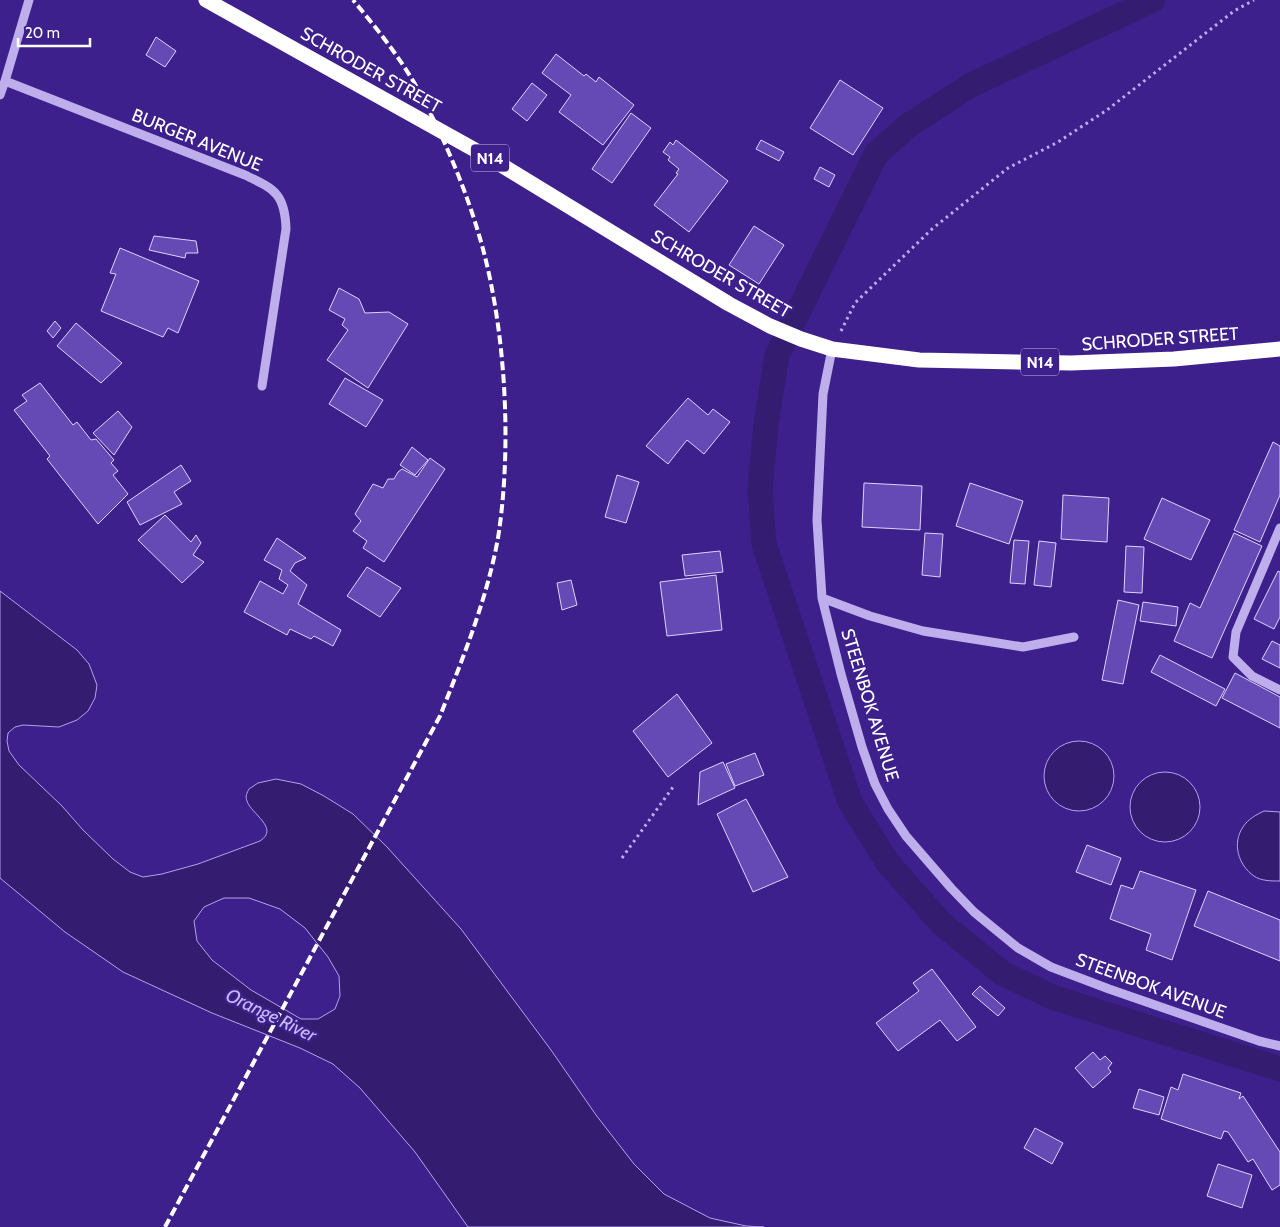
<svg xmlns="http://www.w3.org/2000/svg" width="1280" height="1227" font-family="Cabin,sans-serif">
	<rect width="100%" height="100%" fill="#3e208d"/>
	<path fill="#341d71" stroke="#b4a1ed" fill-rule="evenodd" d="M0,591L77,650L89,664L97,685L95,698L88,711L77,720L59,727L23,725L15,727L8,733L7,741L9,751L19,765L62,806L83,830L113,859L130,872L143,877L162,874L198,864L260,841C280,828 251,814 247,801C245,796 247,793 249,789L258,783L276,779L301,784L324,796L353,814L387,847L461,929L551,1050L596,1115L634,1164L664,1194L710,1218L746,1226L764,1227H468L415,1152L360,1088L333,1064L300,1048L212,1013L123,972L65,932L0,878ZM224,898H249L280,909L305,928L328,957L339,976L340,996L335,1009L318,1019H301L251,990L212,960L197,941L194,921L204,907Z
		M1044 776a35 35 0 1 1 70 0a35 35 0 1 1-70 0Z
		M1130 807a35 35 0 1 1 70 0a35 35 0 1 1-70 0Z
		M1264,811L1280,812V881C1271,881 1261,881 1254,876C1238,865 1232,843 1243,827C1248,819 1256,815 1264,811Z"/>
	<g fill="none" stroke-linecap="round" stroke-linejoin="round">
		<path stroke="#341d71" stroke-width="25" d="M1153,0L971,85L909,125L876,154L777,355L766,425L760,489L764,544L850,802L888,863L941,923L1002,973L1052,997L1280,1069"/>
	</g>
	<path fill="#6549b4" stroke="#ddd3f9" d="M156,37L176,51L165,67L146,55Z
		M556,54L584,76L586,74L596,82L599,77L634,105L603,145L559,112L571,95L542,73Z
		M840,80L883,108L853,155L810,128Z
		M532,83L547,95L527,121L512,109Z
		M631,113L651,128L612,183L592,169Z
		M676,140L728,181L689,232L654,205L678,174L676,173L679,169L668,160L670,157L663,152L670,142L673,145Z
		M761,140L784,152L779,161L756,149Z
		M820,167L835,175L829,187L814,179Z
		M754,226L784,245L759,284L729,265Z
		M154,236L196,241L198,253H186L185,258L149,250Z
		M120,248L199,281L178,333L168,328L163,337L101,311L116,274L110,273Z
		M339,288L359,299L365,313L389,312L408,324L368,388L327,360L348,330L342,325L345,319L329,310Z
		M55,321L61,328L53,338L47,331Z
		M76,323L122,363L101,383L57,346Z
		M345,378L383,400L366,427L329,404Z
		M40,383L73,425L77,422L91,440L96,439L114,460L111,463L118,471L113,475L128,494L98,524L47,459L50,456L14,410L27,401L22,395Z
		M688,398L708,415L713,409L730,422L704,454L687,440L668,464L646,446Z
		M118,411L132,427L114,455L93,433Z
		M1273,442L1280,446V495L1260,542L1234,530Z
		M412,447L428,460L415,475L400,465Z
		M430,458L445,469L384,562L363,548L367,541L353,531L361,521L355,514L373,484L383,488L388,479H394L398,472L402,469L417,477Z
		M181,465L191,481L174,492L182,504L140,525L127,502Z
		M617,475L639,482L626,523L605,517Z
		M864,483L922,486L920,530L862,527Z
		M970,483L1023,501L1009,544L956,526Z
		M1063,495L1109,498L1107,542L1061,539Z
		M1162,498L1210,520L1191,560L1144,539Z
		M165,515L191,542L196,535L201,543L193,555L204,562L182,583L138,540Z
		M925,533L943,534L940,577L922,575Z
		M1234,533L1262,546L1212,658L1174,641L1190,603L1200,608Z
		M277,538L306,558L295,563L290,571L307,585L298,604L341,630L333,646L314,636L311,639L290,629L287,635L244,612L260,581L283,594L288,585L279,579L282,570L264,560Z
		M1014,540L1029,541L1025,584L1010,583Z
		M1039,541L1056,543L1051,587L1034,585Z
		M1126,546L1144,547L1142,593L1124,592Z
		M720,551L723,572L685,576L682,555Z
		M367,567L401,588L380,617L347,596Z
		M1278,571L1280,572V617L1274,629L1254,619Z
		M716,575L722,630L667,636L660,582Z
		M571,580L577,605L562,610L557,583Z
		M1118,600L1139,605L1123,684L1102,680Z
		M1143,602L1178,607L1176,626L1140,621Z
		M1272,641L1280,645V668L1262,659Z
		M1160,655L1225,689L1216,706L1151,672Z
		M1235,673L1280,697V728L1222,698Z
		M677,694L712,743L668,777L633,731Z
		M755,753L764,775L735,786L726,764Z
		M723,762L735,788L698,805L700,772Z
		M746,799L788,877L753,892L717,814Z
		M1087,845L1121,858L1111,885L1076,872Z
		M1140,871L1196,890L1172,960L1146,950L1151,934L1110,919L1121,885L1133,889Z
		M1208,891L1280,920V961L1194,926Z
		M932,969L976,1027L957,1041L940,1020L898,1051L876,1023L919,991L913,983Z
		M980,986L1005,1008L998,1016L972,994Z
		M1093,1052L1100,1060L1105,1056L1112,1063L1108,1068L1111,1072L1093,1088L1075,1068Z
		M1183,1074L1241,1093L1239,1099L1243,1096L1280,1152V1185L1272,1190L1253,1159L1248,1162L1228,1132L1224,1131L1221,1139L1161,1119L1171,1087L1178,1090Z
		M1139,1089L1164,1097L1159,1115L1133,1108Z
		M1035,1128L1063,1143L1052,1164L1024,1148Z
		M1218,1164L1252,1175L1242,1208L1207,1196Z"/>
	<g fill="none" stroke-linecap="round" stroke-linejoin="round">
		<path stroke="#beaeec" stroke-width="3" stroke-dasharray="2.5 4" stroke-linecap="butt" d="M841,331L855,303L932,229L1008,168L1058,142L1107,110L1234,11L1254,0
			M622,858L673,787"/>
		<path stroke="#beaeec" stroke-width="9" d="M29,0L5,81L245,175C274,189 285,193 286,229L262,386
			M0,95L5,81
			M832,349L823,394L817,520L822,598L841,674L862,747L875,784L888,809L906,836L951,888L974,912L1018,948L1051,967L1109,989L1259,1041L1280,1046
			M1280,528L1236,632L1233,657L1252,676L1280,690
			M822,598L870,616L923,631L1023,647L1074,637"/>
		<path stroke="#fff" stroke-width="15" d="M206,0L493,160L729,304L770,326L801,339L832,349L919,360L1071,363L1174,359L1280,349"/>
		<path stroke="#fff" stroke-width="4" stroke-dasharray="9 4" stroke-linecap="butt" d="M165,1227L440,716C463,658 487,599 498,538C512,449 506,336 483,249C469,197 447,144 422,97C404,62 378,30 353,0"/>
	</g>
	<g text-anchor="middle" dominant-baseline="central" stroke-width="4.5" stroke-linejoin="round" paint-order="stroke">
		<g fill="#3e208d" stroke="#c5bcdd" stroke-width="1">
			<rect x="471" y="144.5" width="38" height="27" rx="4"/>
			<rect x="1021" y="348.5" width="38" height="27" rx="4"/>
		</g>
		<g font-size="16" font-weight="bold" fill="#fff">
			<text x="490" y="158">N14</text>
			<text x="1040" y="362">N14</text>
		</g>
		<g font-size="18" fill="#fff" stroke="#3e208d">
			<text transform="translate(371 70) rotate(29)">SCHRODER STREET</text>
			<text transform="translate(197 140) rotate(22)">BURGER AVENUE</text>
			<text transform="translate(721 274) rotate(30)">SCHRODER STREET</text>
			<text transform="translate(1160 339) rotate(-4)">SCHRODER STREET</text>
			<text transform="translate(870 705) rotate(73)">STEENBOK AVENUE</text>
			<text transform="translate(1151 986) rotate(20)">STEENBOK AVENUE</text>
		</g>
		<g font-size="19" font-style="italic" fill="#c8baf3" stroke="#3e208d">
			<text transform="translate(271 1015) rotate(26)">Orange River</text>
		</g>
	</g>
	<path d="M18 38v8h72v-8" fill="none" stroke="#ffffff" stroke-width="2.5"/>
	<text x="25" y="38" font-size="15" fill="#ffffff" stroke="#3e208d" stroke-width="4" paint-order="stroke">20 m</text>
</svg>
